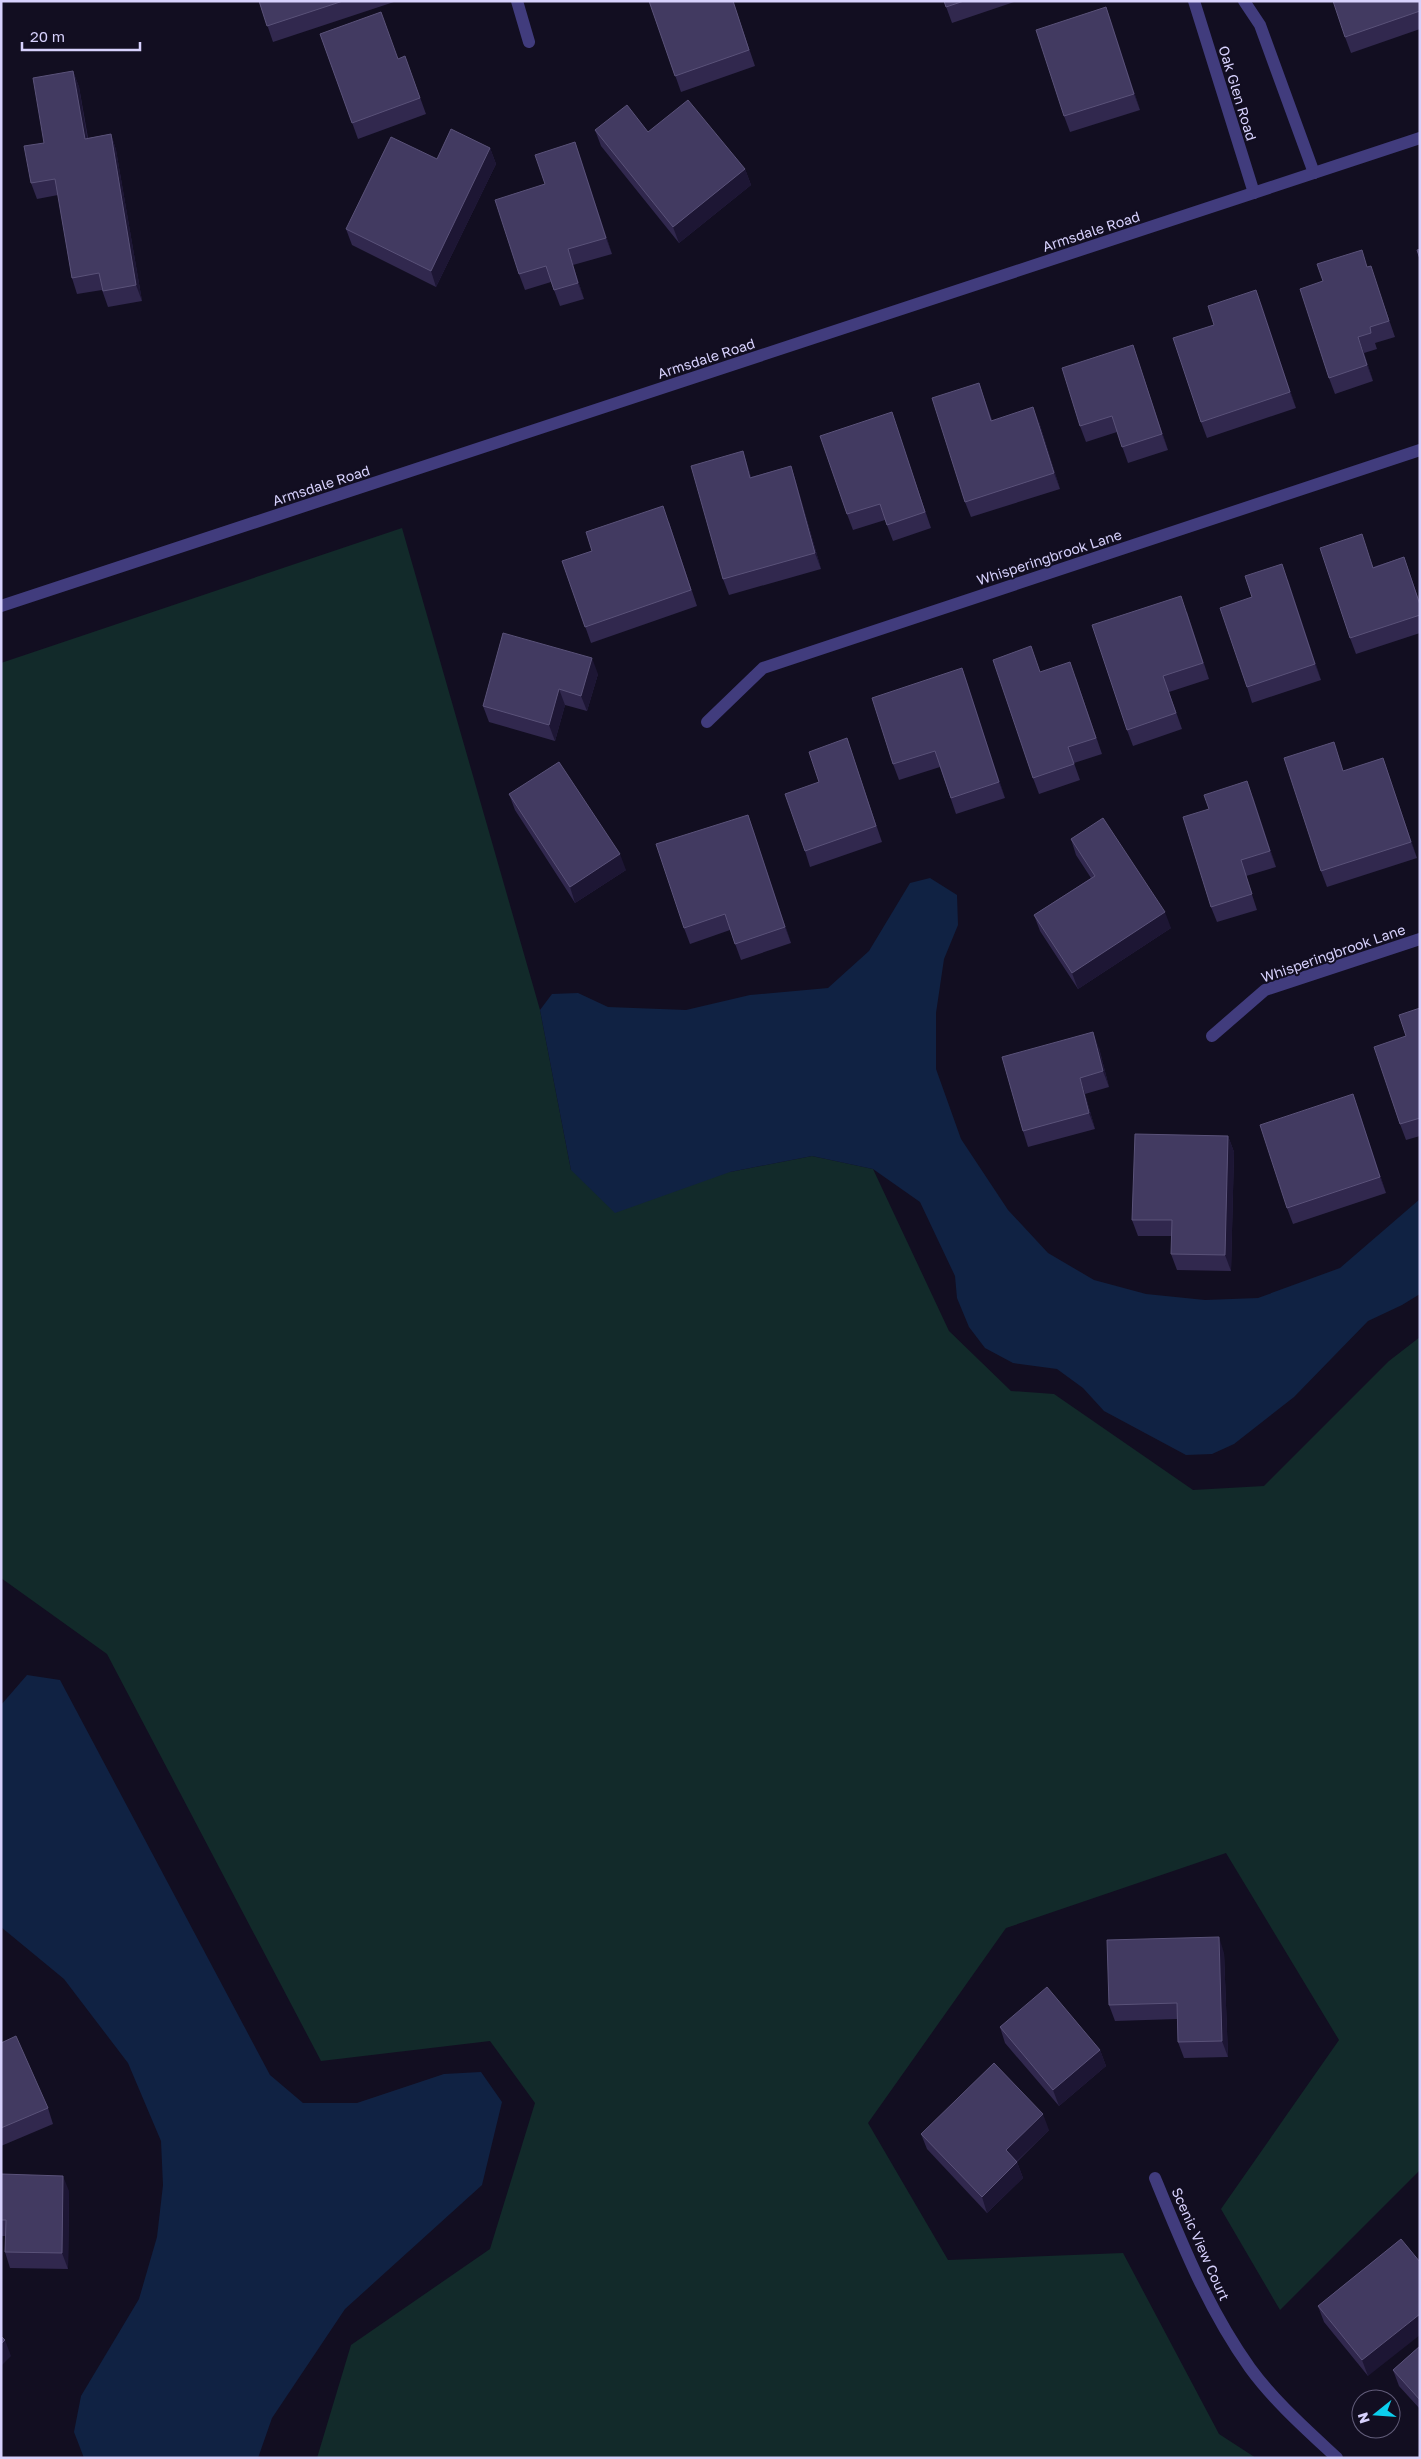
<svg xmlns="http://www.w3.org/2000/svg" width="1421" height="2459" font-family="'Golos Text',sans-serif">
	<rect width="100%" height="100%" fill="#120e21"/>
	<path fill="#122a2a" d="M402,528L540,1010L571,1170L730,1172L812,1156L873,1169L949,1331L1011,1391L1054,1394L1193,1490L1264,1486L1389,1361L1420,1337V2170L1280,2310L1221,2209L1339,2040L1226,1853L1006,1928L868,2123L948,2260L1123,2253L1219,2434L1256,2458H317L351,2345L490,2249L535,2103L490,2041L321,2061L107,1654L1,1578V663Z"/>
	<path fill="#102243" d="M930,878L957,895L958,925L944,959L936,1013V1069L961,1139L1008,1210L1048,1253L1094,1280L1146,1294L1205,1300L1258,1298L1340,1268L1420,1199V1294L1402,1305L1368,1321L1294,1397L1234,1444L1212,1454L1186,1455L1104,1411L1083,1388L1057,1369L1013,1363L985,1348L969,1327L957,1298L955,1276L920,1202L873,1169L812,1156L730,1172L615,1213L571,1170L540,1010L552,994L578,993L608,1007L686,1010L750,995L828,988L869,951L910,883Z
		M27,1675L60,1680L270,2075L303,2103H357L444,2074L481,2072L502,2102L482,2185L345,2309L272,2418L258,2458H84L74,2432L81,2396L139,2299L157,2237L163,2185L161,2141L128,2063L64,1979L1,1927V1705Z"/>
	<g fill="none" stroke-linecap="round" stroke-linejoin="round">
		<path stroke="#413c7d" stroke-width="12" d="M517,1L529,42
			M1194,1L1254,193
			M1244,1L1260,25L1314,173
			M707,722L763,668L1420,450
			M1212,1036L1265,990L1420,939
			M1155,2178C1182,2244 1208,2309 1250,2368C1274,2401 1307,2430 1337,2458"/>
		<path stroke="#413c7d" stroke-width="12" d="M1,606L1420,138"/>
	</g>
	<path fill="#31284e" d="M259,1H397L273,42Z
		M649,1H733L755,66L681,92Z
		M944,1H1017L952,23Z
		M1420,2V29L1351,53L1345,37Z
		M1106,7L1140,110L1070,132L1064,116Z
		M320,34L398,59L405,56L426,114L358,139Z
		M73,71L79,87L88,138L111,134L116,150L142,301L108,307L102,290L77,294L72,278L58,195L37,199L31,183L44,143Z
		M595,130L648,132L745,169L751,185L679,243L601,146Z
		M575,142L612,254L573,265L584,299L560,306L551,282L525,290L519,274L545,184Z
		M490,148L496,164L436,287L352,245L346,229L437,159Z
		M1368,267L1376,282L1395,337L1375,343L1377,349L1364,353L1373,381L1335,394L1329,378Z
		M1256,290L1296,408L1207,438L1201,422L1214,325Z
		M1133,345L1168,450L1128,463L1117,432L1086,442L1080,426Z
		M979,383L992,420L1039,422L1060,489L971,517L965,502Z
		M897,428L931,528L893,541L885,520L853,530L847,514Z
		M743,451L751,477L791,466L796,482L821,569L729,595L723,579Z
		M669,522L697,606L591,643L562,561L592,551Z
		M1367,550L1373,567L1404,557L1420,603V633L1356,654L1350,638Z
		M1288,580L1321,680L1252,703L1247,687L1252,597Z
		M1187,612L1209,679L1169,692L1182,729L1133,746L1127,730Z
		M962,668L1005,798L956,814L940,767L899,780L893,764Z
		M1041,672L1076,678L1102,754L1074,763L1080,780L1039,794L1033,778Z
		M598,674L587,711L565,705L555,741L489,722L483,706Z
		M847,738L882,842L810,867L805,851L819,782Z
		M1383,758L1417,858L1327,887L1321,871L1344,771Z
		M509,794L626,870L575,903L515,810Z
		M1253,797L1276,867L1246,876L1257,910L1217,922L1211,907L1209,809Z
		M748,815L791,943L741,960L730,930L690,944L684,928Z
		M1071,839L1171,928L1078,989L1040,931L1034,915L1091,878L1076,855Z
		M1420,1008V1136L1406,1140L1400,1124L1406,1036Z
		M1099,1048L1109,1087L1085,1094L1095,1129L1028,1147L1023,1131Z
		M1353,1094L1386,1193L1293,1224L1287,1208Z
		M1228,1136L1234,1152L1231,1271L1177,1270L1171,1254L1172,1236H1138L1132,1220Z
		M1224,1953L1228,2057L1184,2058L1178,2042L1177,2019L1115,2021L1109,2005Z
		M1000,2027L1100,2050L1106,2066L1059,2106L1005,2043Z
		M1,2043L48,2108L53,2124L1,2146Z
		M1049,2130L1017,2162L1023,2178L987,2213L927,2149L921,2134Z
		M1,2174L69,2191L68,2269L10,2268L5,2252V2236H1Z
		M1401,2239L1368,2376L1324,2322L1318,2306Z
		M1420,2346V2409L1399,2386L1393,2370Z"/>
	<path fill="#1d1634" d="M1106,7L1112,23L1140,110L1134,94Z
		M73,71L79,87L90,155L85,139Z
		M111,134L116,150L142,301L136,285Z
		M575,142L581,158L612,254L606,238Z
		M490,148L496,164L436,287L431,271Z
		M745,169L751,185L679,243L673,227Z
		M568,249L573,265L584,299L578,283Z
		M1256,290L1262,305L1296,408L1290,392Z
		M1358,337L1364,353L1373,381L1367,365Z
		M1133,345L1138,361L1168,450L1162,434Z
		M1033,407L1039,422L1060,489L1054,473Z
		M743,451L748,467L756,494L750,478Z
		M791,466L796,482L821,569L815,553Z
		M1282,564L1288,580L1321,680L1315,664Z
		M592,658L598,674L587,711L581,696Z
		M962,668L968,684L1005,798L999,782Z
		M559,689L565,705L555,741L549,725Z
		M1383,758L1389,774L1417,858L1411,842Z
		M1247,781L1253,797L1276,867L1270,851Z
		M748,815L754,831L791,943L785,927Z
		M620,854L626,870L575,903L570,887Z
		M1165,912L1171,928L1078,989L1072,973Z
		M1093,1032L1099,1048L1109,1087L1103,1071Z
		M1080,1078L1085,1094L1095,1129L1089,1113Z
		M1353,1094L1359,1110L1386,1193L1380,1177Z
		M1228,1136L1234,1152L1231,1271L1225,1255Z
		M1219,1937L1224,1953L1228,2057L1222,2041Z
		M1100,2050L1106,2066L1059,2106L1053,2090Z
		M1043,2114L1049,2130L1012,2166L1006,2150Z
		M1017,2162L1023,2178L987,2213L982,2197Z
		M63,2176L69,2191L68,2269L62,2253Z
		M1420,2314V2335L1368,2376L1362,2360Z
		M5,2340L11,2356L1,2366V2344Z"/>
	<path fill="#423a61" stroke="#5a5279" d="M259,1H343L267,26Z
		M649,1H733L749,50L675,76Z
		M944,1H964L946,7Z
		M1333,1H1419L1420,11L1345,37Z
		M1106,7L1134,94L1064,116L1036,30Z
		M381,12L398,59L405,56L420,98L352,123L320,34Z
		M73,71L85,139L111,134L136,285L103,291L99,273L72,278L55,179L31,183L24,146L44,143L33,78Z
		M688,100L745,169L673,227L595,130L627,105L648,132Z
		M451,129L490,148L431,271L346,229L391,137L437,159Z
		M575,142L606,238L568,249L578,283L554,290L546,266L519,274L495,200L545,184L535,155Z
		M1420,249V259L1417,250Z
		M1362,250L1367,267L1371,266L1389,321L1370,327L1371,333L1358,337L1367,365L1329,378L1300,289L1323,281L1317,264Z
		M1256,290L1290,392L1201,422L1173,338L1214,325L1208,306Z
		M1133,345L1162,434L1122,447L1112,416L1080,426L1062,368Z
		M979,383L991,421L1033,407L1054,473L965,502L932,398Z
		M892,412L925,512L887,525L880,504L847,514L820,436Z
		M743,451L750,478L791,466L815,553L723,579L691,466Z
		M663,506L691,590L585,627L562,561L592,551L586,532Z
		M1362,534L1373,568L1404,557L1420,605V615L1350,638L1320,548Z
		M1282,564L1315,664L1247,687L1220,608L1252,597L1245,576Z
		M1181,596L1203,663L1163,676L1176,713L1127,730L1092,625Z
		M503,633L592,658L581,696L559,689L549,725L483,706Z
		M1031,646L1040,672L1070,662L1096,738L1068,747L1074,764L1033,778L993,660Z
		M962,668L999,782L951,798L935,751L893,764L872,698Z
		M847,738L876,826L805,851L785,794L819,782L809,752Z
		M1334,742L1343,771L1383,758L1411,842L1321,871L1284,758Z
		M559,762L620,854L570,887L509,794Z
		M1247,781L1270,851L1241,860L1252,894L1211,907L1183,817L1209,809L1204,795Z
		M748,815L785,927L735,944L725,914L684,928L656,844Z
		M1103,818L1165,912L1072,973L1034,915L1095,876L1071,839Z
		M1420,1008V1118L1400,1124L1374,1047L1406,1036L1399,1015Z
		M1093,1032L1103,1071L1080,1078L1089,1113L1023,1131L1002,1057Z
		M1353,1094L1380,1177L1287,1208L1260,1125Z
		M1135,1134L1228,1136L1225,1255L1171,1254L1172,1220H1132Z
		M1219,1937L1222,2041L1178,2042L1177,2003L1109,2005L1107,1940Z
		M1047,1987L1100,2050L1053,2090L1000,2027Z
		M16,2036L48,2108L1,2128V2043Z
		M994,2063L1043,2114L1006,2150L1017,2162L982,2197L921,2134Z
		M1,2174L63,2176L62,2253L5,2252L6,2220H1Z
		M1401,2239L1420,2262V2314L1362,2360L1318,2306Z
		M1,2336L5,2340L1,2344Z
		M1420,2346V2400L1393,2370Z"/>
	<g text-anchor="middle" dominant-baseline="central" stroke-width="4" stroke-linejoin="round" paint-order="stroke">
		<g font-size="14" fill="#d7d1fd" stroke="#120e21">
			<text transform="translate(1238 93) rotate(73)">Oak Glen Road</text>
			<text transform="translate(1091 231) rotate(-18)">Armsdale Road</text>
			<text transform="translate(706 358) rotate(-18)">Armsdale Road</text>
			<text transform="translate(321 485) rotate(-18)">Armsdale Road</text>
			<text transform="translate(1049 557) rotate(-18)">Whisperingbrook Lane</text>
			<text transform="translate(1333 953) rotate(-19)">Whisperingbrook Lane</text>
			<text transform="translate(1201 2244) rotate(66)">Scenic View Court</text>
		</g>
	</g>
	<rect width="1421" height="2459" fill="none" stroke="#d7d1fd" stroke-width="5"/>
	<g transform="translate(1376 2414) rotate(253)"><circle r="24" fill="#120e21" stroke="#615c79"/>
	<path d="M0-4L9 19L0 12L-9 19Z" fill="#0cceed"/>
	<text y="-8" font-size="14" font-weight="bold" text-anchor="middle" fill="#d7d1fd">N</text>
	</g>
	<path d="M22 42v8h118v-8" fill="none" stroke="#d7d1fd" stroke-width="2.5"/>
	<text x="30" y="42" font-size="15" fill="#d7d1fd" stroke="#120e21" stroke-width="4" paint-order="stroke">20 m</text>
</svg>
